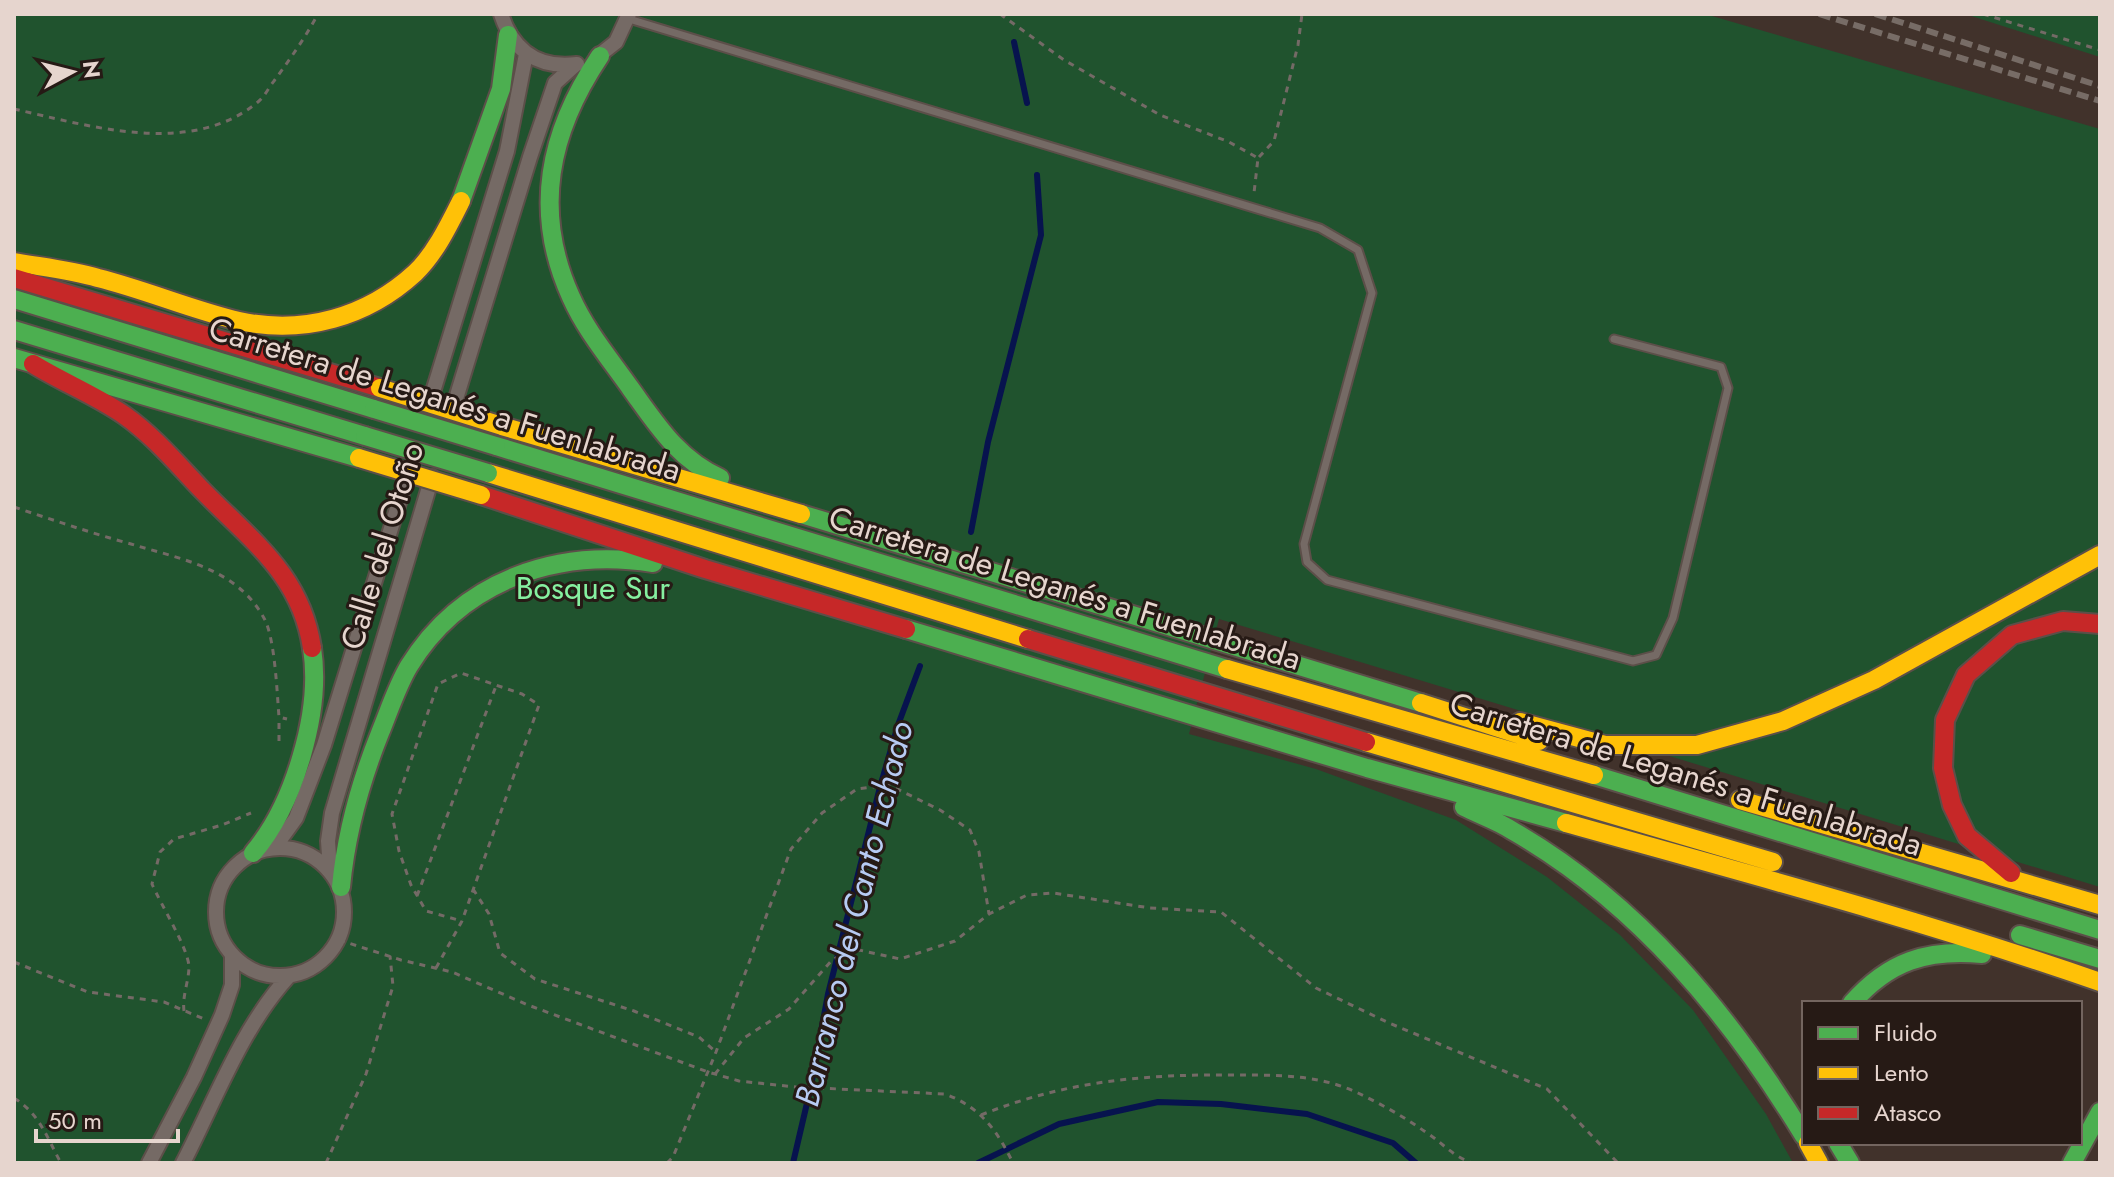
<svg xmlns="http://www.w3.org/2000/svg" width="2114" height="1177" font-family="Jost,sans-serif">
	<rect width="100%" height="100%" fill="#41322b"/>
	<path fill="#20532e" d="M14,14H1705L2100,129V887L1219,619L1189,734L1316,769L1456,820L1547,877L1620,935L1693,1010L1766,1114L1793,1163H14Z
		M1964,14H2100V57L1965,14Z"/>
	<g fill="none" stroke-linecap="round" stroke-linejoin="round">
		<path stroke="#07134e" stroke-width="6" d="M1014,42L1027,103
			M971,532L988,442L1041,235L1037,175
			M793,1163L811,1086L828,994L880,787L898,725L920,666
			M978,1163L1059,1124L1158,1102L1221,1104L1307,1114L1393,1143L1416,1163"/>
		<g stroke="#5c4f49" stroke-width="11">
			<path id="lane" d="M629,19L1320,228L1358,250L1372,293L1304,544L1307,562L1327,580L1633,661L1656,655L1673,618L1728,388L1721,367L1614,339"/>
		</g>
		<g stroke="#5c4f49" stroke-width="18">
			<path id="street" d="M501,14C513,51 538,69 577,64
				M597,57L616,42L629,14
				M428,408L507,151L526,54
				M451,415L530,157L555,83L575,65
				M275,847L296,818L324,745L409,470
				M216 912a64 64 0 1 1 128 0a64 64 0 1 1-128 0Z
				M330,870L328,841L332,813L432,477
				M149,1163L194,1077L222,1015L232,985V956
				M183,1163C215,1101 241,1029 288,977"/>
		</g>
		<g stroke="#5c4f49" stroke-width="22">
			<path id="fast" d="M600,56C549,132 532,211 571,297C586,331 610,359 631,389C657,425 678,459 720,478
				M461,201L501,89L508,35
				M14,299L374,409
				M14,330L365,436
				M14,358L359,458
				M496,446L1227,669
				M801,514L1421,703
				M906,629L1367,768L1566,823
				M1594,775L2100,930
				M1464,807C1480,815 1498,821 1513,831C1638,903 1730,1015 1804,1136
				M253,853C294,805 322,711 312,648
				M341,887C346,834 360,783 380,733C389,711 397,686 409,666C462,580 557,548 653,563
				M2020,935L2100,959
				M1852,1003C1889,961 1927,949 1982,954
				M1838,1143L1850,1163
				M2072,1163L2100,1112"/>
		</g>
		<g stroke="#5c4f49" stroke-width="22">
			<path id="slow" d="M14,262C42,267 71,270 98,278C146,290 192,310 239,321C304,335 367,317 415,273C435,254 449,225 461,201
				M502,426L801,514
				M488,473L1028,639
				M1227,669L1594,775
				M1421,703L1539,741
				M1520,722L1605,745H1697L1783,721L1874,680L2100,555
				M1366,742L1773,862
				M1740,800L2100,905
				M1566,823C1745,873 1925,921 2100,982
				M1808,1143L1819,1163"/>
		</g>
		<g stroke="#5c4f49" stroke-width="22">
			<path id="jam" d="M14,278L380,388
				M33,364C62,382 95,395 124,415C154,436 178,465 203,491C252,541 301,575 312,648
				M481,495L705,569L906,629
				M1028,639L1366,742
				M2011,873L1967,836L1952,805L1943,768L1945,720L1966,675L2012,635L2063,621L2100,624"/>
		</g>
		<path stroke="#746a66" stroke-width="3" stroke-dasharray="6 6" stroke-linecap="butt" d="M1000,14L1064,60L1160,115L1229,142L1258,158L1254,193
			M1983,14L2100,50
			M14,109C90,126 192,158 259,101C265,96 269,87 274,81C290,59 305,38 318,14
			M1259,157L1274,141L1298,45L1302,14
			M14,507C53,520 91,533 131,544C180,559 238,568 265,620C275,641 277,692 279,717L287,719
			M279,741V717
			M473,889L489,914L500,953L535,979L634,1011L699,1037L716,1052
			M417,896L496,686
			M339,940L401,960L452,972L528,1005L708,1072L739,1081L796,1087L945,1094C980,1107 997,1130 1013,1163
			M14,962L88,992L164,1002L204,1019
			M436,968L462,921L539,705L522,694L461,673L438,684L392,814L399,851L411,885L426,911L462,921
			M184,1011C182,996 189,981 189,966C187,946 161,905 152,884L160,852L174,839L222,825L251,813
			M715,1074L744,1038L789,1009L833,959L859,950L900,959L955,941L989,914L1027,895L1053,893L1150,908L1221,912L1316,988L1389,1023L1547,1089L1618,1163
			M14,1098C40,1114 47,1138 61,1163
			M981,1115C1068,1080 1147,1074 1239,1075C1278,1075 1321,1075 1358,1093C1381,1104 1406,1118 1427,1133C1444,1144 1451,1155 1472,1163
			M326,1163L366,1074L393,986L390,956
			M667,1163L673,1157L716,1052L791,849L822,813L857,789L889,785L940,810L970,830L979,852L989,914"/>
		<use href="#lane" stroke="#756a65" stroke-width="7"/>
		<use href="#street" stroke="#756a65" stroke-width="14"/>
		<use href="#fast" stroke="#4caf50" stroke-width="18"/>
		<use href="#slow" stroke="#ffc107" stroke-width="18"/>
		<use href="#jam" stroke="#c62828" stroke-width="18"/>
		<path stroke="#776c66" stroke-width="6" stroke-dasharray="12 6" stroke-linecap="butt" d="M1819,14L2100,101
			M1875,14L2100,86"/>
		<g stroke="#5c4f49" stroke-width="22" stroke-linecap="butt">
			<path id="fast-bridge" d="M374,409L496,446
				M365,436L488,473"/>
		</g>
		<g stroke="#5c4f49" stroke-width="22" stroke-linecap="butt">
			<path id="slow-bridge" d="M380,388L502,426
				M359,458L481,495"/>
		</g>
		<use href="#fast-bridge" stroke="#4caf50" stroke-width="18"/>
		<use href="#slow-bridge" stroke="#ffc107" stroke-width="18"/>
	</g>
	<g text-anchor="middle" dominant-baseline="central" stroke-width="6" stroke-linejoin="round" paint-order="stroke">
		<g font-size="32" fill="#e6d5ce" stroke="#261a15">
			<text transform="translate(445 399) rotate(17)">Carretera de Leganés a Fuenlabrada</text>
			<text transform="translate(382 546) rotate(-73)">Calle del Otoño</text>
			<text transform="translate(1065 588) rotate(17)">Carretera de Leganés a Fuenlabrada</text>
			<text transform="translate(1686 774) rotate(17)">Carretera de Leganés a Fuenlabrada</text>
		</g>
		<g font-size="32" fill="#85f0a0" stroke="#261a15">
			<text x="593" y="588">Bosque Sur</text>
		</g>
		<g font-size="34" font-style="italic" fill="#b7cbf3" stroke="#261a15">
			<text transform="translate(854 914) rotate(-76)">Barranco del Canto Echado</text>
		</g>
	</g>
	<rect width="2114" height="1177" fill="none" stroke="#e6d5ce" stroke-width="32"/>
	<rect x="1802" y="1001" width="280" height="144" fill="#261a15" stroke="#73655f" stroke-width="2"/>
	<rect x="1818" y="1027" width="40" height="12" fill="#4caf50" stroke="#73655f" stroke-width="2"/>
	<text x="1874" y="1041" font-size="24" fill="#e6d5ce">Fluido</text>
	<rect x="1818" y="1067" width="40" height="12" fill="#ffc107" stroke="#73655f" stroke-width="2"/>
	<text x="1874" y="1081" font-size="24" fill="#e6d5ce">Lento</text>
	<rect x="1818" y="1107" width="40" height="12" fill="#c62828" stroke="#73655f" stroke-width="2"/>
	<text x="1874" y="1121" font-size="24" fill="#e6d5ce">Atasco</text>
	<g transform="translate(72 72) rotate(83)" stroke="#261a15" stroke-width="6" paint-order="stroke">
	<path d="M0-6L14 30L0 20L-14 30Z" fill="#e6d5ce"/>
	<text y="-12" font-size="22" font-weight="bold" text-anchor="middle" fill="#e6d5ce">N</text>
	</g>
	<path d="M36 1129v12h142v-12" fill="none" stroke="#e6d5ce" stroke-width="4"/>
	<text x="48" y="1129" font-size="24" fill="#e6d5ce" stroke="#261a15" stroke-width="6" paint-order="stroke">50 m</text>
</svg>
